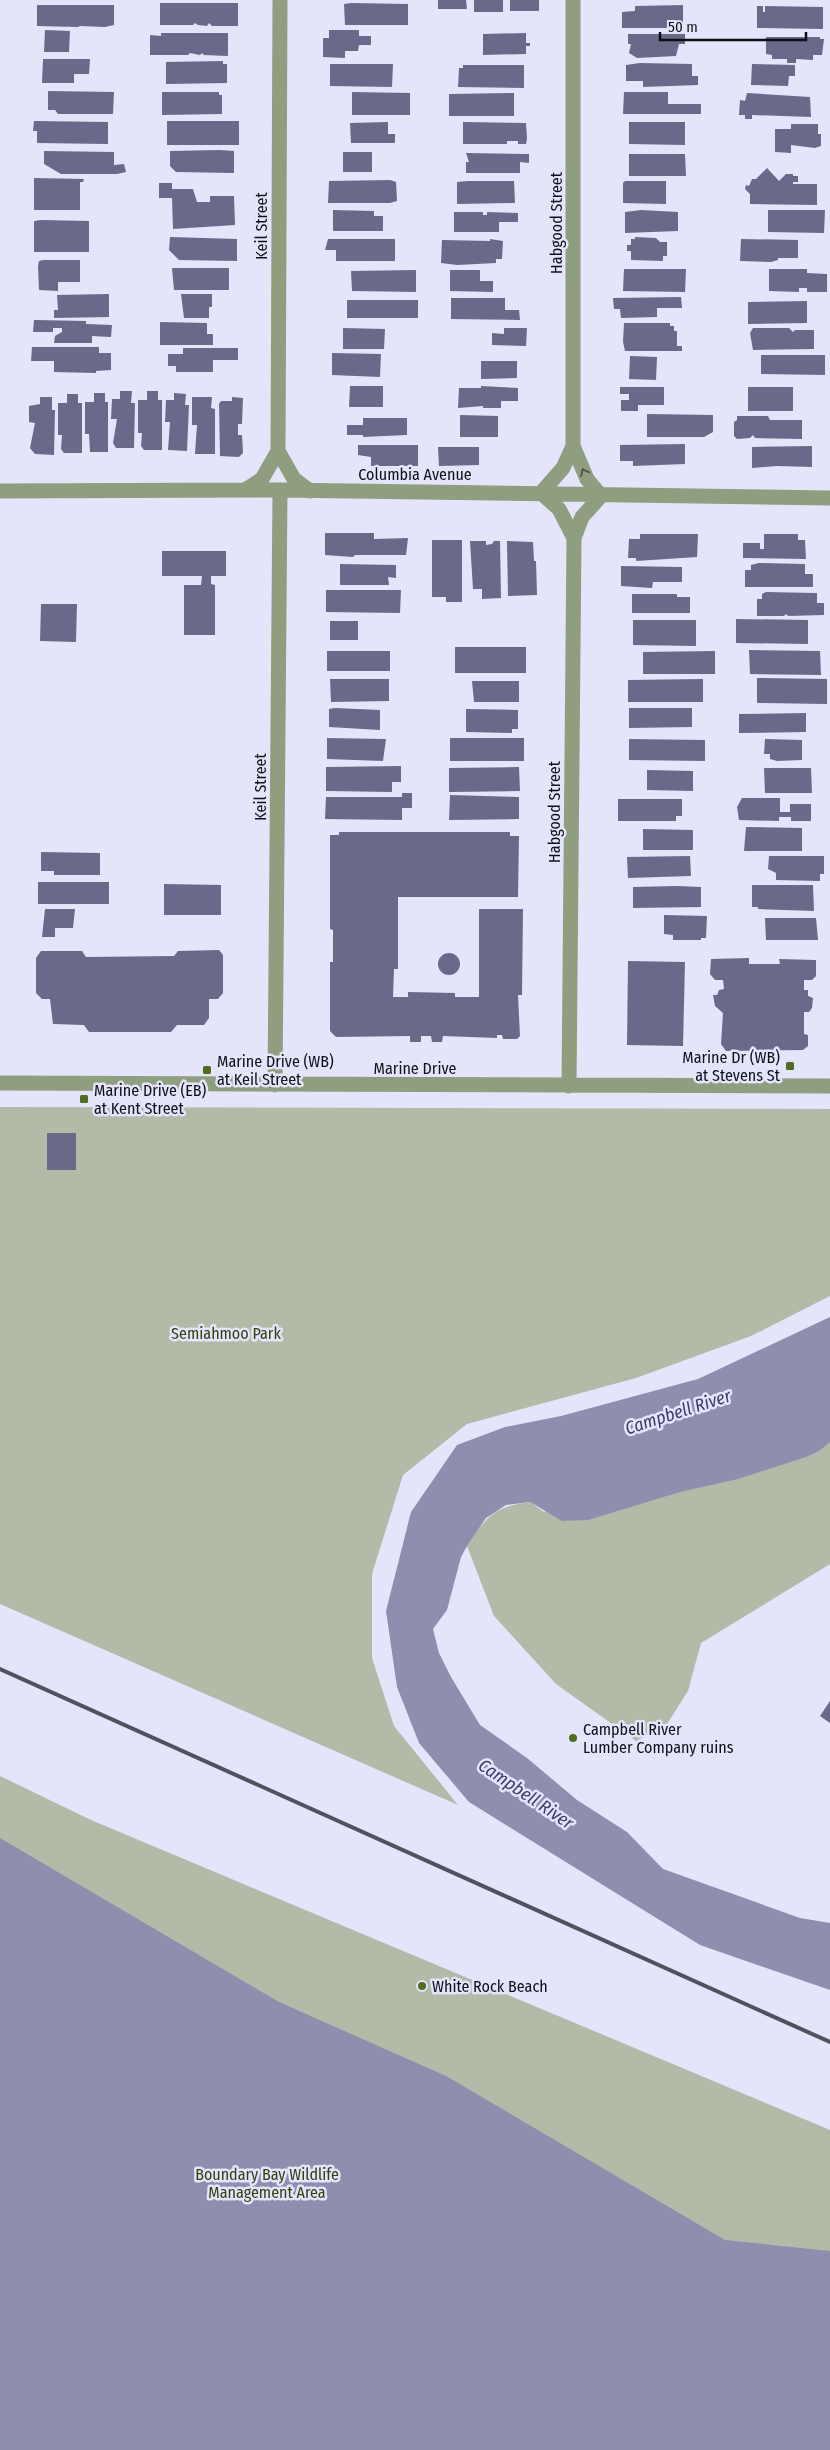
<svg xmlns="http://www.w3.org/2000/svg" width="830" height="2450" font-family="'Fira Sans Condensed',sans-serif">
	<rect width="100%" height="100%" fill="#e4e4fb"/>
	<path fill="#b2bba7" d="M0,1107L830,1109V1296L751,1336L636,1378L467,1424L403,1475L372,1574V1658L394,1726L458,1805L0,1604Z
		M830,1442V1564L701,1643L688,1691L667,1724L636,1741L556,1684L494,1616L467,1546C487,1516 493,1507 530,1502L544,1512C622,1501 700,1492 775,1466C794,1460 814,1455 830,1442Z
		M0,1776L91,1820L830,2130V2450H0Z"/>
	<path fill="#8f8eaf" d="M830,1317V1442L819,1451L806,1457L738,1479L680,1492L588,1520L562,1521L530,1502L506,1505L486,1518L467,1546L461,1557L447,1610L433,1629L439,1653L451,1677L480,1725L527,1758L577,1800L627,1832L663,1869L800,1918L830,1923V1990L700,1945L469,1802L419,1743L397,1687L386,1611L411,1512L457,1445L505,1427L561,1416L698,1379Z
		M0,1838L279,2002L446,2076L725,2240L830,2251V2450H0Z"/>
	<path fill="#6a6989" d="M438,0H466L467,9H438Z
		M474,0H503V12H474Z
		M510,0H539V11H510Z
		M160,3H238V26H212L209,23L207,26L198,25L195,23L193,25H160Z
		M352,3L408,4V25H345L344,4Z
		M37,5H114V25L105,27L80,26L78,27L37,26Z
		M683,5V28H622V12L635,11V6Z
		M757,6H763V12H765V6L823,7V29L757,28Z
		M45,30L70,31L69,52H44Z
		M329,30H359V36H371V45H359L358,51H345V58L323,57V38H329Z
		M161,33H228V56L204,55L202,53L200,55L190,53L188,55H150V35L161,36Z
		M526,33V43H530V46H526V54L483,55V34Z
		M628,34H685V44H679L676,56L637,58L629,53L631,44H628Z
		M766,37H820V39H824L822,55H813V60L796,59V63H787V59H772V55L766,54Z
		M43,59H90L89,74H74V83H42Z
		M223,61V64H227V83L166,84V62Z
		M640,63L692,64V76H698V85L643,87V81H626V65Z
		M330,64H393L392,87L330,86Z
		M752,64L795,65V76H789L788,86L751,85Z
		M463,65H524V88L458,87L459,68H463Z
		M48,91L114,92L113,114H58L55,110H48Z
		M162,92H219V95H222V114L162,115Z
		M352,92L410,93V115H352Z
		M624,92H668V104H701V114H623Z
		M514,93V116H449V94Z
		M747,93L810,97L811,117L752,115V119H745V115H739L740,100L745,101Z
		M34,121L108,122V144L37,143V131H33Z
		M167,121H239V145H167Z
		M388,122V134H395V143H351L350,123Z
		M463,122L526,123L527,139L526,144H518V141H507V144H463Z
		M629,122H685V145L629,144Z
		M791,124H818V134H821V146L815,148L791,145V153L775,152V129H791Z
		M220,150L234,151V173L176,172L170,166V151Z
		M44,151L114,152V165L124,164L126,172L117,174H61L44,164Z
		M343,152H372V172H343Z
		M466,153L529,154V163L520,162V173H466V162H469Z
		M629,154H685L686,176H629Z
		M767,168L779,181L786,174H793V176H798V182H793V184H817V205L750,204V194L745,189L746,185L749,186L752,179H756Z
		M34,178L84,179L83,182H80V210H34Z
		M390,180L396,182L397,201L390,203H328L329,181Z
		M468,181H514L515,203L457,204V182Z
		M625,181H666V204L623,203V183Z
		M159,183H172V189H193L197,202H210V196H234L235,225L173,229L172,198H159Z
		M333,210L374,211V216H383V231H333Z
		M641,210L678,212V231L625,233V212Z
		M768,210H825L824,233L768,232Z
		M454,212H483V215H487V212L518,213V222H499V232H454Z
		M41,220L89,221V252H34V221Z
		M170,237L237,239V261L179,260L169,250Z
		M635,237L656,238L660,242H667V256H663V261L631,260V251H627V245H631V239H635Z
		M328,239H395V261H336V250H325Z
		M490,239L503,241L502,259H496V263L457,265L441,263L442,240L490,241Z
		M741,239L798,240V258H778V260L771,262L740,261Z
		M43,260H80V282H58V291L39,290L38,266L39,261Z
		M172,268H229V290H174Z
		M624,269H686L685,292L623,291Z
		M769,269H807V273L827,274V292H807V288H799V292L769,291Z
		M416,270V292L352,291L351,271Z
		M450,270H480V281H493V292L450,291Z
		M109,294V317L54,318V310H58L57,295Z
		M181,294H212V307H209V318H184Z
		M681,297L682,308H657V317L621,318L620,309H614L613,298Z
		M451,298H505V310H519L520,320L451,319Z
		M347,300H418V318H347Z
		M807,301V323L748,324V302Z
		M34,320L86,321V324L112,325L111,337L92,336V343H54L55,336L62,332V328H53V332H33Z
		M160,322L207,323V334H213V345H160Z
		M624,323H670V326H674V331H677V346H682V351H625L623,342Z
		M343,328L385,329L384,349H343Z
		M504,328H527L526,346L492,345V333L504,334Z
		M753,328H789L793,332L795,330H814V349L753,350L750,333Z
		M32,347H99V353H111V370L96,371V373L54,372V361H31Z
		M183,348H238V360H213V372H176V366H168V354H183Z
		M332,353L381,354L380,377L332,375Z
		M761,355H825V375L761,374Z
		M630,356L657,357L656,380L629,379Z
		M481,361H517V378L481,379Z
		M350,386H383V407H349Z
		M481,386L518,388V401H501V408H483V406L458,408L459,388H481Z
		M620,387H664V405H638V411H621V400H629V394H620Z
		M748,387H793V411H748Z
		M120,391H132L131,403H135L134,448H116L113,443L117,419H111L112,399H120Z
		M147,391H158V400H162V450H144L141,446L142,433H138V400H147Z
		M94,393H105V402H108V452H90L89,434H85V402H94Z
		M174,393L186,394L185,405H189L187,451L168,450L170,422H165L166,400H174Z
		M67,394H78V403H82V453H64L61,449L62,435H58V403H67Z
		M40,397H52V410H55L54,455L35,454L30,448L35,423L29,422V406L40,404Z
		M192,397H212L211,408L215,409V454H195L197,425H192Z
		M232,397L243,398L242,424H238V435H242L243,453L239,457L220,456L219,404L221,401H232Z
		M647,414L713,415V432L704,437H647Z
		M460,415L498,416V437H460Z
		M737,416H768L770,420H802V439L755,438L753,435L750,438L737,439L734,436V422L737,420Z
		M363,418H407V435L363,437V435H347V425H363Z
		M685,444V464L633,466V461H620V445Z
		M358,445H418V466H371V457L358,455Z
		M812,446V467L777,466L752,468V447Z
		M438,447H479V465L439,466Z
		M325,533H374V539L408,538L406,555H355L353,557L325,555Z
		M640,534H698L697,557L636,561V558H628L629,539H640Z
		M764,534H798V540H805L806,559L743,558V543H760V549H764Z
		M432,540H462V602H446V597H432Z
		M470,541H486V545L492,544L494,541H500L501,598L482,599V589H473Z
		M507,541L533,542L534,561H536L537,595L508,596Z
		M162,551H226V576H211V584L215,585V635H184V585H201L202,576H162Z
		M759,563L805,564V574H813V587H745V570H751V565Z
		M340,564L396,565V578L388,577L389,585H340Z
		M621,566L682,567V582H653L652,588L621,586Z
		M326,590H401L400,613L326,612Z
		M766,592L817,593V603H824V615L788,616L786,614L784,616H757V599H762V594Z
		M632,594H677V597H690V613H632Z
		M41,604H77L76,642L40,641Z
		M736,619L808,620V644L736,643Z
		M633,620H696V646L633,645Z
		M330,621H358V640H330Z
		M455,647H526V673H455Z
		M749,650L820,651L821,675L750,674Z
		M327,651H390V671H327Z
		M715,651V674H643V652Z
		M757,678L827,679V704L757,703Z
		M330,679H389V701L331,702Z
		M703,679V702H628V680Z
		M472,681H519V702H474Z
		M335,708L380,710V730L329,727V709Z
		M629,708H692V727L629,728Z
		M466,709L518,710V729H512V733L466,732Z
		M806,713V732L739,733V714Z
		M327,738L386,739L383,761L327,759Z
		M450,738H524V761H450Z
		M629,739L705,740V761L629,760Z
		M765,739L802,740V760L777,761L770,759V754H764Z
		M401,766V782H392V792L326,791V767Z
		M519,767L520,791L449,792V768Z
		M764,768H811L812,793H765Z
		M647,770L693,771V791L647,790Z
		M402,793H412V808H402V820L325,819L326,797H402Z
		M450,795L519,797V819L449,820Z
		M742,798H780V812H790V804H811V821H791V817H779V821L739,820L737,807Z
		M618,799H682V816H676V821H618Z
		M746,827L802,828V851H744Z
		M643,829L693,830V850H643Z
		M339,832H510V836H519L518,897H398V969H394L393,997H408V992L455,993V997H479V909H523L522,995H518L520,1036L517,1039H503L502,1035H497V1038L443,1036L442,1042H432L431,1036H421V1042H410V1036L336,1037L330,1031V962H333V930L330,929V835H339Z
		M41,852L100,853V875H54V871H41Z
		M690,856L691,876L628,878L627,857Z
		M769,856H824V874H820V881L776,880V873L768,869Z
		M38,882H109V904H38Z
		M164,884L221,885V915H164Z
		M752,885H813L814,911L758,909V907H752Z
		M677,886L701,887V907L633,908V887Z
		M45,909H75L73,928H55V937H42Z
		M664,915L707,916L706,938H701V940H673V935L664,934Z
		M765,918H816L818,940H766Z
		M219,950L223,955V993L218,999H209V1018L204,1025H177L171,1032H89L84,1025L53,1024L50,999H42L36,993V958L41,951H82L86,957L174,956L178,951Z
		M438 964a11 11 0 1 1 22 0a11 11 0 1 1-22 0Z
		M749,958V964H780L779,959L816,960V976L812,980H804V990H808V996L813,998L812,1008L809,1012H804V1034L808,1035V1046L803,1050L726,1051L721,1044L723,1013L715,1006L713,995H717L719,990L724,989L723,980H715L710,974L711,959Z
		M628,961L685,962L683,1046L627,1045Z
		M47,1133H76V1170H47Z
		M830,1701V1723L820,1716Z"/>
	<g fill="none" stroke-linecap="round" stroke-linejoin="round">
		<path stroke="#8f9e7e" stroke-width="15" d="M573,0V446L587,479L601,496
			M278,451L294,479L310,491
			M245,490L262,479L278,451L280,0
			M0,491L280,490L830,498
			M541,493L563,468L573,446
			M541,493L559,509L574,538
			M0,1083L830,1086
			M275,1085L280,490
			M569,1086L574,538L582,517L601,496"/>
		<path stroke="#52525f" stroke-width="4" d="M0,1669L830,2042"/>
	</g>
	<defs><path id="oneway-chevron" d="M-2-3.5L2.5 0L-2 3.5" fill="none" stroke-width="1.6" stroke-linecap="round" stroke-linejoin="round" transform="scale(1.25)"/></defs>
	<use stroke="#4f564b" href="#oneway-chevron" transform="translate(584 472) rotate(-116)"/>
	<g fill="#506c1f" stroke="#e4e4fb" stroke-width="2">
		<rect x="785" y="1061" width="10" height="10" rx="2.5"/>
		<rect x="202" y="1065" width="10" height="10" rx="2.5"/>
		<rect x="79" y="1094" width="10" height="10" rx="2.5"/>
		<circle cx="573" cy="1738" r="5"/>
		<circle cx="422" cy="1986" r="5"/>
	</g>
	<g text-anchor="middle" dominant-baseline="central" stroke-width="5" stroke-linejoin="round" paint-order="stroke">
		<g font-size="16" fill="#0f0f18" stroke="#e4e4fb">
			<text transform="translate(556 223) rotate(-90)">Habgood Street</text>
			<text transform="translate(261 226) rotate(-90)">Keil Street</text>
			<text x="415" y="474">Columbia Avenue</text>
			<text transform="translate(260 787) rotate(-90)">Keil Street</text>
			<text transform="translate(554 812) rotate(-90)">Habgood Street</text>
			<text x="415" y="1068">Marine Drive</text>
		</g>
		<g font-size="16" fill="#0f0f18" stroke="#e4e4fb" text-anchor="start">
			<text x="780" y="1057" text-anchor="end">Marine Dr (WB)<tspan x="780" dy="18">at Stevens St</tspan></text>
			<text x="217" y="1061">Marine Drive (WB)<tspan x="217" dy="18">at Keil Street</tspan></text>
			<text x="94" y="1090">Marine Drive (EB)<tspan x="94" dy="18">at Kent Street</tspan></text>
			<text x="583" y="1729">Campbell River<tspan x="583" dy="18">Lumber Company ruins</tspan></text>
			<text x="432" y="1986">White Rock Beach</text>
		</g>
		<g font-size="16" fill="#2f420e" stroke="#e4e4fb">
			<text x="226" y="1333">Semiahmoo Park</text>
			<text x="267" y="2174">Boundary Bay Wildlife<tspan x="267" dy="18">Management Area</tspan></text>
		</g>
		<g font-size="18" font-style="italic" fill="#3f3b6a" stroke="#e4e4fb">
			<text transform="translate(678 1412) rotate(-18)">Campbell River</text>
			<text transform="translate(526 1794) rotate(34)">Campbell River</text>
		</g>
	</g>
	<path d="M660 32v8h146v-8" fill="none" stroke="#0f0f18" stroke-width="2.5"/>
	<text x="668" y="32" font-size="15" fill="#0f0f18" stroke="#e4e4fb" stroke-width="4" paint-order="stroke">50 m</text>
</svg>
